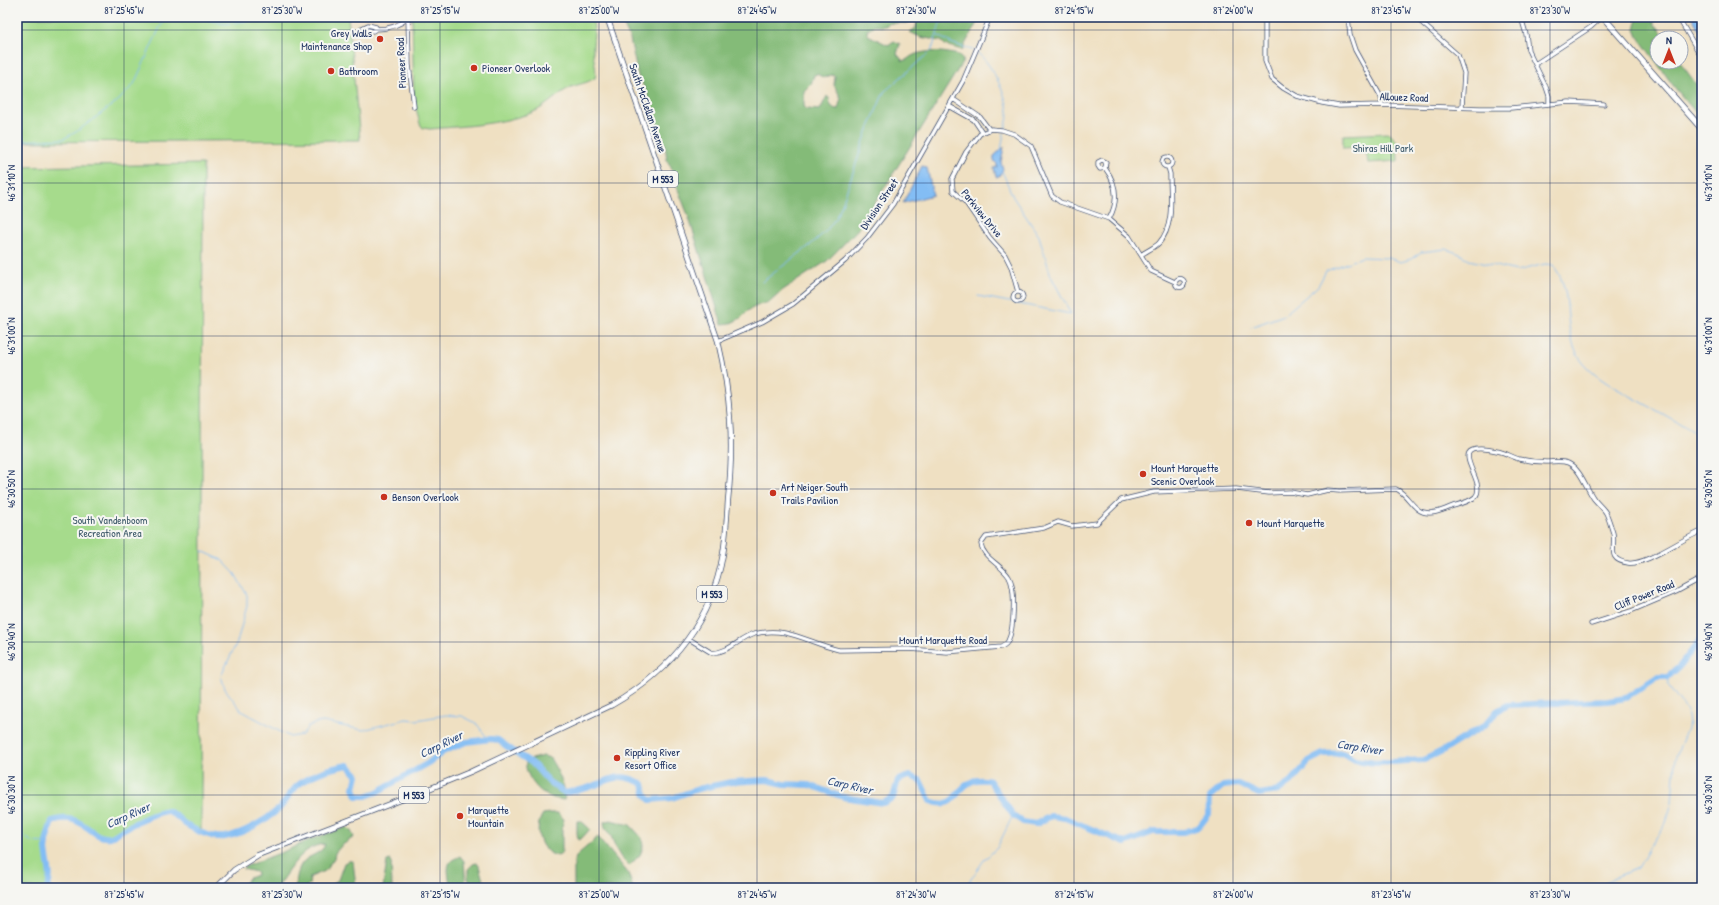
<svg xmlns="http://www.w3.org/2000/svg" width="1719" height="905" font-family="'Patrick Hand',sans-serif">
	<rect width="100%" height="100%" fill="#f6f6f2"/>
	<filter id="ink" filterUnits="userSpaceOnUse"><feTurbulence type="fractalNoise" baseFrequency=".025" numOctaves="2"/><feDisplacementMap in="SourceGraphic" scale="8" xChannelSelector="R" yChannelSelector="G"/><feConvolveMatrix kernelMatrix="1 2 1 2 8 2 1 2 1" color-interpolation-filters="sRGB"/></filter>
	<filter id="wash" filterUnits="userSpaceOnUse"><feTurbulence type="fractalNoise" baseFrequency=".012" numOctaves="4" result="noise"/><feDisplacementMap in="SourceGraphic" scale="16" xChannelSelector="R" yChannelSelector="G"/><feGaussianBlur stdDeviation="0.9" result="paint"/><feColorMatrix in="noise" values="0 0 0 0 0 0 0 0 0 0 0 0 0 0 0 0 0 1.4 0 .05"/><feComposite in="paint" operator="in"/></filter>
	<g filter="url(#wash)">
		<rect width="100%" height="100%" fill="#efe0c2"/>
		<path fill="#a6db8c" stroke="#608575" d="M17,17H348L360,140L17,142Z
			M412,17H591C597,29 592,41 593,53C594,62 597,69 595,78C586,84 577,84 569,88C556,95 545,108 531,113C498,125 464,126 430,129L423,128L420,124L414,100Z
			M1389,133L1397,141L1398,161L1368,163L1367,155L1358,147L1343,148V135Z
			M203,164L201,831L185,824L169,811H162L126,827L110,837L99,836L84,824L71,819H58L52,821C50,828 47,836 46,843C45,858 54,875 47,888H17V167Z"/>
		<path fill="#84bb78" stroke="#50756b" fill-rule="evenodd" d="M620,17H980L962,50L945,45L941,41L920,37L910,32L916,28L917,19L907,23H890L885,26H873L867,30L868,35L888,45L894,41L900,44L897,54L903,61C908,60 910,56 914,55C928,49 945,52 959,55L963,59L962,63L860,227L827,261L783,290L770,302L759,305L749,310L741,318L731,323L722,324L688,215L675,182L672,169L667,160L665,145L653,115L647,93L638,76L630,39ZM817,74L824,78L831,75L835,76L834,85L841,98L838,109C831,109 830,104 829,98L827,96L820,110L806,109L804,106V91L811,84L814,75Z
			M1635,17H1654V23L1667,38H1657V62H1680L1702,92V120L1675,88L1638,37L1635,29L1637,21Z
			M543,756L550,758C556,769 568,787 564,800C557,799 551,798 545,794C536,789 524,773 526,762L531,759Z
			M551,813H558L564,819L562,827V852L558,856C539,853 533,828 543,814Z
			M611,820L630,825L642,838L643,847L640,855L629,866L624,861L615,846L611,836L605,828L604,822Z
			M577,821H581L590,829L582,838L578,840L577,833Z
			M347,827L351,831L354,837L341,846L335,853L334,858L325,871L310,877L309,885L306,888H295C297,879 297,868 304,861C310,855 323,853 325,844C302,845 289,871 276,888H240L249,878L257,875L256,872L243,869L244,867L285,851L312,839Z
			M598,837L628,873L633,888H574V862L577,855Z
			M460,856L464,861L466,888H451C450,881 445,867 451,861C453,859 457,858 460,856Z
			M391,860L392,888H383L387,861Z
			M348,861H353L356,888H327L338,880L344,863Z
			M477,863L479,866L485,888H472L468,878V869L473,864Z"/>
		<path fill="#83bdf4" stroke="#4f76a9" d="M1692,17H1702V35L1701,33Z
			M1004,147L1001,162L1003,169L999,176L996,177L994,168L997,167V164L994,161V156Z
			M922,166L927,168L933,195L903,203Z"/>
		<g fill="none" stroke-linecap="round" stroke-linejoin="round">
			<path stroke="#83bdf4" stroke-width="1" d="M196,17L225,24L274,17
				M937,35L951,43L975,51
				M977,53C990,60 1007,96 1008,111C1009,117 1006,124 1005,130
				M17,141L63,139L76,132L119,100L134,84L160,27L164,22L177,17
				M1001,150L1004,133
				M762,282L809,246L826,231L835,219L841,207L867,132L884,92L932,50L942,17
				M978,296L1071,314L1051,276L1039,236L1013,197L1002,171
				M1251,327L1284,315L1318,286L1326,271L1362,257L1388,258L1401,262L1411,259L1421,252L1446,249L1460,254L1469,260L1517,271L1545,264L1553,265C1572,290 1564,313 1572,340C1574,349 1578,357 1584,364C1597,379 1617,389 1634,398C1654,409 1674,420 1693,431L1701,432
				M202,551L222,560L235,574L247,595V606L237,642L221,676L225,689L242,711L290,737L302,735L308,727L316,723L323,722L363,730L406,719L416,720L446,715L462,716L476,723L488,739
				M17,831L32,842L46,843
				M965,888L984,860L997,848L1013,815
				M1599,888L1615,877L1638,868L1651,845L1665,825L1672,803L1675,759L1689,723L1687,711L1668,685V677"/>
			<path stroke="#83bdf4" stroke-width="6" d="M47,888C54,875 45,858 46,843C47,836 50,828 52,821C83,810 91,841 110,837C115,836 121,830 126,828C134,823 160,810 168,811C174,813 180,820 185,824C195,830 213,839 225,837C243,834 265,821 279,809C286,802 290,792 298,785C313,773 330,768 348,765L357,775L354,788L357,796H366L377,792L428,763L443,752L466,742L491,739L498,740L516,753L532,763L549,782L565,793C573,791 582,790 590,787C614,779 617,771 643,784L645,794L650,800L672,798L698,789L731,782L767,780L784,784L809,785L843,797L883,803L893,798L898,780L909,776L920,780L930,801C957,811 953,789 973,781C977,779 984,780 989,780L1013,815L1023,822L1036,824L1051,816L1065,818L1125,843L1153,832H1184L1199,827L1209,814L1210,797L1223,786L1238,784L1259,794L1278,791L1291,782L1309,761L1323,754L1343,753L1355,760L1375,763L1424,760L1444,750L1485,725L1497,711L1508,705L1608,701L1625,698L1658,677H1668L1679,667L1702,638"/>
		</g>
	</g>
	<g filter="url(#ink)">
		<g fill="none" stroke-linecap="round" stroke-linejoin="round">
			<g stroke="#3b4a6d" stroke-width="5">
				<path id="minor" d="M408,17L409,65L414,107
					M1265,17V61L1272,79L1283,88L1297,96L1322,103L1339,106L1382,105L1480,108H1511L1569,102L1604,104
					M1348,17L1350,35L1355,50L1381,97L1382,105
					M1415,17L1458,55L1464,73L1462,107
					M1521,17L1526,34L1528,50L1546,87L1549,96V104
					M1678,17L1702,58
					M376,29L373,31L362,28L368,25L376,27V29C389,29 399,26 408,18
					M1535,64L1591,27L1602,17
					M953,99L980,117L989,129
					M949,106L974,120L982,132
					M1162 162a5 5 0 1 1 10 0a5 5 0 1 1-10 0Z
					M1105,168L1100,169L1098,166V162L1102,160L1106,162L1105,168C1117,184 1119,201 1109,219
					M1141,255C1146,251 1154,248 1159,243C1175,225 1170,196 1170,174L1168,167
					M1175.5 283a4.5 4.5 0 1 1 9 0a4.5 4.5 0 1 1-9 0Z
					M1013 297a5 5 0 1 1 10 0a5 5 0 1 1-10 0Z
					M1018,292L1011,267L1005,255L990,238L966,203L953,191L952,179L966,152L980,134L991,129L1002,130L1014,134L1031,146L1052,196L1060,202L1109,219L1129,236L1151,271L1175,282
					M718,341L762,322L793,304L845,261L867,238L893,204L963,81L990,17
					M1591,624L1631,611L1676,592L1702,578
					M689,639L712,653C729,652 739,639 754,634C787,625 810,644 839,650L909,649L947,652L1001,647C1004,646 1006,645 1008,641C1014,629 1016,589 1009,577C1002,565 983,558 981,544L986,537L1044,528L1058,522L1072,526L1097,523L1121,500L1154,492L1236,489L1269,493L1290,492L1307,495L1328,490L1339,491L1396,489C1408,494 1412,509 1423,512C1433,515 1443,510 1453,506C1460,504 1469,502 1475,497C1490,481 1438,439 1497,451C1504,452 1512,457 1519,459C1528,461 1537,462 1546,462C1553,462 1561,460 1568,463C1581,469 1586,488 1594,499C1598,504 1603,508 1606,513C1609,519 1611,527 1613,533C1616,547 1606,560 1628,563C1645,566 1683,538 1702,531"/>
			</g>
			<g stroke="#3b4a6d" stroke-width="6">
				<path id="major" d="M216,888L234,870L258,855L419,793L470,772L612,705C671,671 711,623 723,554C726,536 727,518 728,500C734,444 731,396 718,341L607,17"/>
			</g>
			<g stroke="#3b4a6d" stroke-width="7">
				<path id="highway" d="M1603,17L1702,129"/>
			</g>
			<use href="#minor" stroke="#fff" stroke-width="3.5"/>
			<use href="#major" stroke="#fff" stroke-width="4.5"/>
			<use href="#highway" stroke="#fff" stroke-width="5.5"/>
		</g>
	</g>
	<path fill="none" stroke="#1b2f5e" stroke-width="1" stroke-opacity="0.45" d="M124,17V888M282,17V888M440,17V888M599,17V888M757,17V888M916,17V888M1074,17V888M1233,17V888M1391,17V888M1550,17V888M17,30H1702M17,183H1702M17,336H1702M17,489H1702M17,642H1702M17,795H1702"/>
	<g fill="#c8321e" stroke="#f6f6f2" stroke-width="1.5">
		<circle cx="380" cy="39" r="4"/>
		<circle cx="474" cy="68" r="4"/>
		<circle cx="331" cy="71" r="4"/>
		<circle cx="1143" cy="474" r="4"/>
		<circle cx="773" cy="493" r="4"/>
		<circle cx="384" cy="497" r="4"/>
		<circle cx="1249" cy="523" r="4"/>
		<circle cx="617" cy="758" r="4"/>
		<circle cx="460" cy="816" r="4"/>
	</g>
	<g text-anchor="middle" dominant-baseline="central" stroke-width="4" stroke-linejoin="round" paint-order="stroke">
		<g fill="#f6f6f2" stroke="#5d6b8a" stroke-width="1">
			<rect x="648" y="171" width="30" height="16" rx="3"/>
			<rect x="697" y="586" width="30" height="16" rx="3"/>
			<rect x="399" y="787" width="30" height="16" rx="3"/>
		</g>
		<g font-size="10" font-weight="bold" fill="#1b2f5e">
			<text x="663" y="179">M 553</text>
			<text x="712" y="594">M 553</text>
			<text x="414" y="795">M 553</text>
		</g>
		<g font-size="11" fill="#1b2f5e" stroke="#f6f6f2" text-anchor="start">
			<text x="372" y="33" text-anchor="end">Grey Walls<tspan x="372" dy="13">Maintenance Shop</tspan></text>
			<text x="482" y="68">Pioneer Overlook</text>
			<text x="339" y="71">Bathroom</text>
			<text x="1151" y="468">Mount Marquette<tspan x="1151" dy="13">Scenic Overlook</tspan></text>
			<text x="781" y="487">Art Neiger South<tspan x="781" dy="13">Trails Pavilion</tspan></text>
			<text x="392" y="497">Benson Overlook</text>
			<text x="1257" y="523">Mount Marquette</text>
			<text x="625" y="752">Rippling River<tspan x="625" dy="13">Resort Office</tspan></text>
			<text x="468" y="810">Marquette<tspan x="468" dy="13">Mountain</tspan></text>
		</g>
		<g font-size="11" fill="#1b2f5e" stroke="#f6f6f2">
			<text transform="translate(401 63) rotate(-93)">Pioneer Road</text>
			<text transform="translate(1404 97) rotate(2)">Allouez Road</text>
			<text transform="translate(648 108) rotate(71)">South McClellan Avenue</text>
			<text transform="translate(879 204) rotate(-56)">Division Street</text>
			<text transform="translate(982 213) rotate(51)">Parkview Drive</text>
			<text transform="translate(1644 595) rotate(-22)">Cliff Power Road</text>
			<text x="943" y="640">Mount Marquette Road</text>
		</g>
		<g font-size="11" fill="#3e5a6a" stroke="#f6f6f2">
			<text x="1383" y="148">Shiras Hill Park</text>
			<text x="110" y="520">South Vandenboom<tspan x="110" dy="13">Recreation Area</tspan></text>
		</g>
		<g font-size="12" font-style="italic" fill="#355284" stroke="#f6f6f2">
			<text transform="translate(441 744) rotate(-26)">Carp River</text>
			<text transform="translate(1360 747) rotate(9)">Carp River</text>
			<text transform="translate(850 785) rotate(13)">Carp River</text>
			<text transform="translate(128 815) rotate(-24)">Carp River</text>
		</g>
	</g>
	<rect width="1719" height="905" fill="none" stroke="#f6f6f2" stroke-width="44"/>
	<g transform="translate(1669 50)"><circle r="19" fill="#f6f6f2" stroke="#9ea6b7"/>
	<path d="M0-3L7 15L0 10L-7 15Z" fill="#c8321e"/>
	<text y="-6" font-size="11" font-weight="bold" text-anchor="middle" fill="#1b2f5e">N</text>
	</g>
	<rect x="22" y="22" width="1675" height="861" fill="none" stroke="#1b2f5e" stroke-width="1.5"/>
	<g font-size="10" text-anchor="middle" fill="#1b2f5e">
		<text x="124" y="14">87°25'45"W</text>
		<text x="282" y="14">87°25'30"W</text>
		<text x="440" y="14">87°25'15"W</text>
		<text x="599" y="14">87°25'00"W</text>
		<text x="757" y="14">87°24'45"W</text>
		<text x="916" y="14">87°24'30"W</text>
		<text x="1074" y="14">87°24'15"W</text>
		<text x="1233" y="14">87°24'00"W</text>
		<text x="1391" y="14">87°23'45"W</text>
		<text x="1550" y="14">87°23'30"W</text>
		<text transform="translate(11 183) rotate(-90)" y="4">46°31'10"N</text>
		<text transform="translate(1708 183) rotate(-90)" y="4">46°31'10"N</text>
		<text transform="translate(11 336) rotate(-90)" y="4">46°31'00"N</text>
		<text transform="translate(1708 336) rotate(-90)" y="4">46°31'00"N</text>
		<text transform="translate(11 489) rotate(-90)" y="4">46°30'50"N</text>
		<text transform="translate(1708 489) rotate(-90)" y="4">46°30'50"N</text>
		<text transform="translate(11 642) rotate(-90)" y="4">46°30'40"N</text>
		<text transform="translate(1708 642) rotate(-90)" y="4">46°30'40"N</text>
		<text transform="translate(11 795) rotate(-90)" y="4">46°30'30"N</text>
		<text transform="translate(1708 795) rotate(-90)" y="4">46°30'30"N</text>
		<text x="124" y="898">87°25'45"W</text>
		<text x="282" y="898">87°25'30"W</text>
		<text x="440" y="898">87°25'15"W</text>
		<text x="599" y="898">87°25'00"W</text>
		<text x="757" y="898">87°24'45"W</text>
		<text x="916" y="898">87°24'30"W</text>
		<text x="1074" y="898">87°24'15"W</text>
		<text x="1233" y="898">87°24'00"W</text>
		<text x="1391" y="898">87°23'45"W</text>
		<text x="1550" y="898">87°23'30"W</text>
	</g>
</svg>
